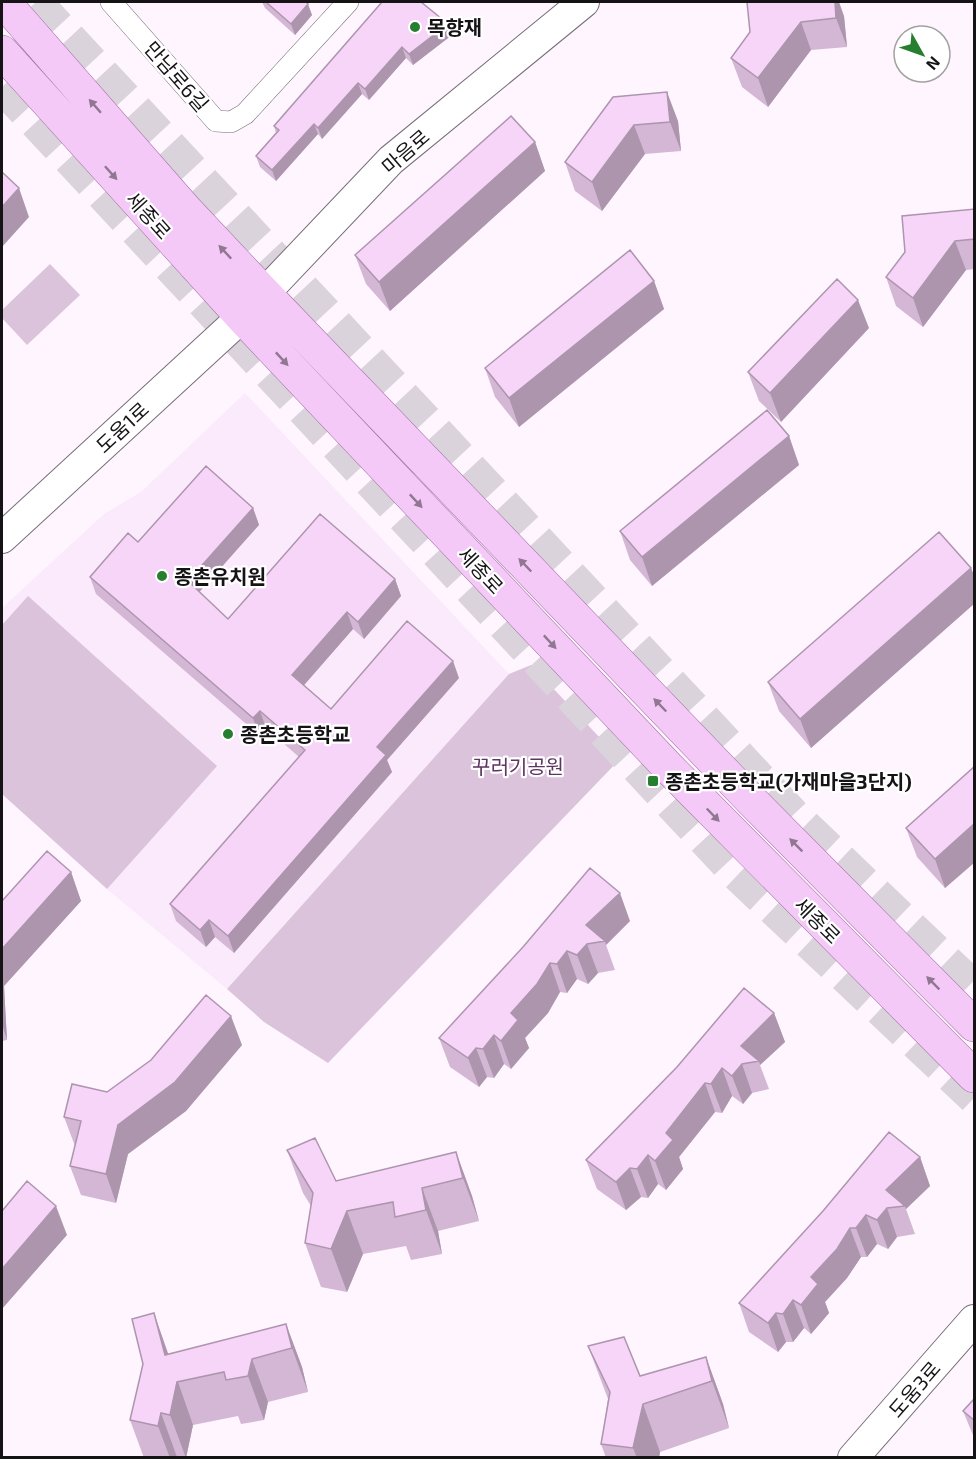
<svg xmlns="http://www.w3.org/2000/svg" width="976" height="1459" font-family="'Exo 2','Noto Sans KR',sans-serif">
	<rect width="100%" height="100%" fill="#fef5fe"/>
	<path fill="#faeafb" d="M245,393L509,674L227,989L107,889L2,794V608L104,514L141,492Z"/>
	<path fill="#dac3db" d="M50,264L80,295L27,345L2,318V310Z
		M28,596L217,766L107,889L2,794V625Z
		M531,665L620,759L328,1063L264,1022L227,989L509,674Z"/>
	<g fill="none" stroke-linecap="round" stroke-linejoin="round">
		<path stroke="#dbd3db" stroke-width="33" stroke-dasharray="33 16" stroke-linecap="butt" d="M36,2L794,815L974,987
			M2,87L737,875L974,1098"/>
		<g stroke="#776e78" stroke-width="22">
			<path id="street" d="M111,2L216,121L231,122L245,114L348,2"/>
		</g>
		<g stroke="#776e78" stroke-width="32">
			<path id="secondary" d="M2,538L242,317L391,160L584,2
				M853,1458L974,1320"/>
		</g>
		<g stroke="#a172a4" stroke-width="34">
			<path id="primary" d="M4,2L186,210L265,294L750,799L974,1025
				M2,52L242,317L668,767L974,1076"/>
		</g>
		<use href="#street" stroke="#fff" stroke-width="21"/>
		<use href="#secondary" stroke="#fff" stroke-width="30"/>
		<use href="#primary" stroke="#f4c9f7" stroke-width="33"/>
	</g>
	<path fill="#d4b7d5" d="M262,2H306L312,15L295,35L265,8Z
		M382,2L448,24L452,35L413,65L406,58L369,100L362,94L322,139L318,134L276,181L260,167L256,156L276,133L274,126Z
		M747,2L844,16L847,47L811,50L768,107L742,87L731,58L750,32Z
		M613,97L678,121L681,151L645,154L602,211L575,191L565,162Z
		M535,142L545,171L390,311L366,284L355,255Z
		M975,209V269L966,270L923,327L896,306L886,277Z
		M654,281L664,309L519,427L495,397L485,368Z
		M869,328L781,422L759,401L748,372Z
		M789,436L799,465L652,586L630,560L620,531Z
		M253,508L259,525L199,592L228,619L395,579L401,596L364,639L353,629L304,685L331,709L459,678L387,760L392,772L234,953L215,937L206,947L176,921L170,904L299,757L266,728L259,735L96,594L90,577L138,542Z
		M971,568L975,578V603L811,748L779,711L768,682Z
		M975,766V862L945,888L917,857L906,828Z
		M71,872L81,901L4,986L7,1040L2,1041V901Z
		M630,921L606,945L615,970L598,973L588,984L577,979L567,993L560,992L548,1013L525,1038L529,1048L511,1069L504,1064L494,1078L487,1077L479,1087L450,1067L439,1038L523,947Z
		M774,1013L785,1042L760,1065L769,1089L752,1093L743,1104L732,1096L722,1113L715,1112L679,1157L683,1169L666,1190L658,1184L648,1198L641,1197L626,1210L597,1189L586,1160Z
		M242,1045L186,1111L128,1154L116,1203L81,1195L70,1166L75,1146L64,1117L107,1092Z
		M287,1150L336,1181L456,1152L472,1196L479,1221L438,1231L442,1254L411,1260L406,1246L363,1254L347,1292L321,1287L305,1243L311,1206L303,1193Z
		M920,1157L930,1186L906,1209L915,1234L897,1237L888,1249L877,1244L867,1257H861L847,1278L825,1302L829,1313L811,1334L804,1328L793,1342H786L778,1352L749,1332L739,1303Z
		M286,1324L302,1367L308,1392L268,1402L264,1420L241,1424L238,1416L193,1425L186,1458L177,1457V1458H144L130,1420L169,1354Z
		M588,1346L640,1376L706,1357L723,1404L729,1428L660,1452L659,1458H606L601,1444L608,1399Z
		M975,1398V1440L963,1411Z"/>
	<path fill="#ad95ae" d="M835,2H839L844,16L847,47L836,18Z
		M308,4L312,15L295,35L291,24Z
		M801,22L811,50L768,107L758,78Z
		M448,24L452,35L413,65L409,54Z
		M402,47L406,58L369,100L365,89Z
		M358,83L362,94L322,139L318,128Z
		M667,92L678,121L681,151L670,122Z
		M314,124L318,134L276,181L272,170Z
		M634,125L645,154L602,211L592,182Z
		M535,142L545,171L390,311L379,282Z
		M19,188L29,217L2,247V207Z
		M955,241L966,270L923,327L913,298Z
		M654,281L664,309L519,427L509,398Z
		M858,300L869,328L781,422L770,393Z
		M789,436L799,465L652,586L642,557Z
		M253,508L259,525L194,598L188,581Z
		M971,568L975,578V603L811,748L800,719Z
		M395,579L401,596L364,639L358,622Z
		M347,612L353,629L298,692L292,675Z
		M453,661L459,678L387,760L392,772L234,953L228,936L377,747Z
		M260,711L266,728L259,735L253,718Z
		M975,823V862L945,888L935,859Z
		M71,872L81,901L4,986L7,1040L2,1024V949Z
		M620,893L630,921L606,945L605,941L586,925Z
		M209,920L215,937L206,947L200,930Z
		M587,944L598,973L588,984L577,955Z
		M567,951L577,979L567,993L557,964Z
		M550,963L560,992L548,1013L525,1038L529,1048L511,1069L501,1041L511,1013Z
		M774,1013L785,1042L760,1065L759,1061L741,1046Z
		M231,1016L242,1045L186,1111L128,1154L116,1203L106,1174L118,1125Z
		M494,1035L504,1064L494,1078L483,1049Z
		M476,1048L487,1077L479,1087L468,1058Z
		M742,1064L752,1093L743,1104L732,1076Z
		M722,1068L732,1096L722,1113L711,1084Z
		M705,1083L715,1112L679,1157L683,1169L666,1190L655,1161L666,1133Z
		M456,1152L472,1196L479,1221L463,1178Z
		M648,1155L658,1184L648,1198L637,1169Z
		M920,1157L930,1186L906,1209L905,1206L886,1190Z
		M630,1168L641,1197L626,1210L616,1182Z
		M422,1188L438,1231L442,1254L426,1210Z
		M56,1206L67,1235L2,1309V1269Z
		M887,1208L897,1237L888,1249L877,1220Z
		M347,1211L363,1254L347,1292L331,1249Z
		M866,1215L877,1244L867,1257L856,1228Z
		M850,1228L861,1257L847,1278L825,1302L829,1313L811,1334L801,1305L811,1277Z
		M793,1300L804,1328L793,1342L783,1314Z
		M154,1313L193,1425L186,1458L170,1415L165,1355Z
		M776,1313L786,1342L778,1352L768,1323Z
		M286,1324L302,1367L308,1392L292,1348Z
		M706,1357L723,1404L729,1428L712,1381Z
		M252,1359L268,1402L264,1420L248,1376Z
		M643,1404L660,1452L659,1458H637L633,1448Z
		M161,1413L177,1457V1458H170L158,1426Z"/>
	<path fill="#f7d5f8" stroke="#ad95ae" stroke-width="1.5" d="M266,2H306L308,4L291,24Z
		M382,2H421L448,24L409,54L402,47L365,89L358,83L318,128L314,124L272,170L256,156L279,130L274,126Z
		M747,2H835L836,18L801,22L758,78L731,58L750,32Z
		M667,92L670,122L634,125L592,182L565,162L613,97Z
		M511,116L535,142L379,282L355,255Z
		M2,172L19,188L2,207Z
		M975,209V239L955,241L913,298L886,277L905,252L902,216Z
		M630,250L654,281L509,398L485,368Z
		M837,279L858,300L770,393L748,372Z
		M767,410L789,436L642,557L620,531Z
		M206,466L253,508L188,581L228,619L320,514L395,579L358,622L347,612L292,675L331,709L407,621L453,661L377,747L386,755L228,936L209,920L200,930L170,904L305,750L260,711L253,718L90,577L128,533L138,542Z
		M939,532L971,568L800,719L768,682Z
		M975,766V823L935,859L906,828Z
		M47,851L71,872L2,949V901Z
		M590,868L620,893L586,925L605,941L587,944L577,955L567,951L557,964L550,963L537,984L511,1013L518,1020L501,1041L494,1035L483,1049L476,1048L468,1058L439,1038L523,947Z
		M744,988L774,1013L741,1046L759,1061L742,1064L732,1076L722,1068L711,1084L705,1083L666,1133L673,1140L655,1161L648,1155L637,1169L630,1168L616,1182L586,1160L677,1067Z
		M206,995L231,1016L175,1082L118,1125L106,1174L70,1166L81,1121L64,1117L72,1084L107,1092L151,1060Z
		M889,1132L920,1157L886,1190L905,1206L887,1208L877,1220L866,1215L856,1228H850L837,1249L811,1277L818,1284L801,1305L793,1300L783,1314L776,1313L768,1323L739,1303L823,1211Z
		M315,1138L336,1181L456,1152L463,1178L422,1188L426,1210L395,1217L393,1202L347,1211L331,1249L305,1243L313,1193L287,1150Z
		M27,1181L56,1206L2,1269V1211Z
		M154,1313L165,1355L286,1324L292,1348L252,1359L248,1376L226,1380L224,1372L177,1382L170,1415L161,1413L158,1426L130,1420L143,1364L132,1319Z
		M624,1337L640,1376L706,1357L712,1381L643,1404L633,1448L601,1444L610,1392L588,1346Z
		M975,1398V1421L963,1411Z"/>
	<defs><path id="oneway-solid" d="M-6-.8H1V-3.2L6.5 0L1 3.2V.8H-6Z" transform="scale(1.5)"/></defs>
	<g fill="#907792">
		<use href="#oneway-solid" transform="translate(95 106) rotate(-131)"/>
		<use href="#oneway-solid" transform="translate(111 173) rotate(48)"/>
		<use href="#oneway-solid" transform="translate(225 252) rotate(-133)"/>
		<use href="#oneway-solid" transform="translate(282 359) rotate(47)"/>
		<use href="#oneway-solid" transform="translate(416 501) rotate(47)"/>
		<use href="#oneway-solid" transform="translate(525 565) rotate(-134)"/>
		<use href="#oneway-solid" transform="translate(550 642) rotate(47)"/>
		<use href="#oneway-solid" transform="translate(660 705) rotate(-134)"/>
		<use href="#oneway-solid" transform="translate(713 815) rotate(46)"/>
		<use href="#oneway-solid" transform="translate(796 845) rotate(-135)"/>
		<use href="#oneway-solid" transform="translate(933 983) rotate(-135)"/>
	</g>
	<g fill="#267f2f" stroke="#fff" stroke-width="2">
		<circle cx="415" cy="27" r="6"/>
		<circle cx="162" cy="576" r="6"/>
		<circle cx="228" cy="734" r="6"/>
		<rect x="647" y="775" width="12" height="12" rx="3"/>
	</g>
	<g text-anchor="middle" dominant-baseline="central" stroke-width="4.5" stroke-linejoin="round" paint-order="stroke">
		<g font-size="20" font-weight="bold" fill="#161316" stroke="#fff" text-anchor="start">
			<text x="427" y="27">목향재</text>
			<text x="174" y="576">종촌유치원</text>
			<text x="240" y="734">종촌초등학교</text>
			<text x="665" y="781">종촌초등학교(가재마을3단지)</text>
		</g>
		<g font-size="20" fill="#161316" stroke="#fff">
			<text transform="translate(177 76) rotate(49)">만남로6길</text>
			<text transform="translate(405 151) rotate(-41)">마음로</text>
			<text transform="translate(149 215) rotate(48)">세종로</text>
			<text transform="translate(122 427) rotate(-43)">도움1로</text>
			<text transform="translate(481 570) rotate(47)">세종로</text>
			<text transform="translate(818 920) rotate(45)">세종로</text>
			<text transform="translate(914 1389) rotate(-49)">도움3로</text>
		</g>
		<g font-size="20" fill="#5e3461" stroke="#fff">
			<text x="518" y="766">꾸러기공원</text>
		</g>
	</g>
	<rect width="976" height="1459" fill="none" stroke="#161316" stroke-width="6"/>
	<g transform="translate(922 54) rotate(130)"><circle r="28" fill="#ffffff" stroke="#a2a1a2" stroke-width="1.5"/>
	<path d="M0-4.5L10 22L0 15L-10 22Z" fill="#267f2f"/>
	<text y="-9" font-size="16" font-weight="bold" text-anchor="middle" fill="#161316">N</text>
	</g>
</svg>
